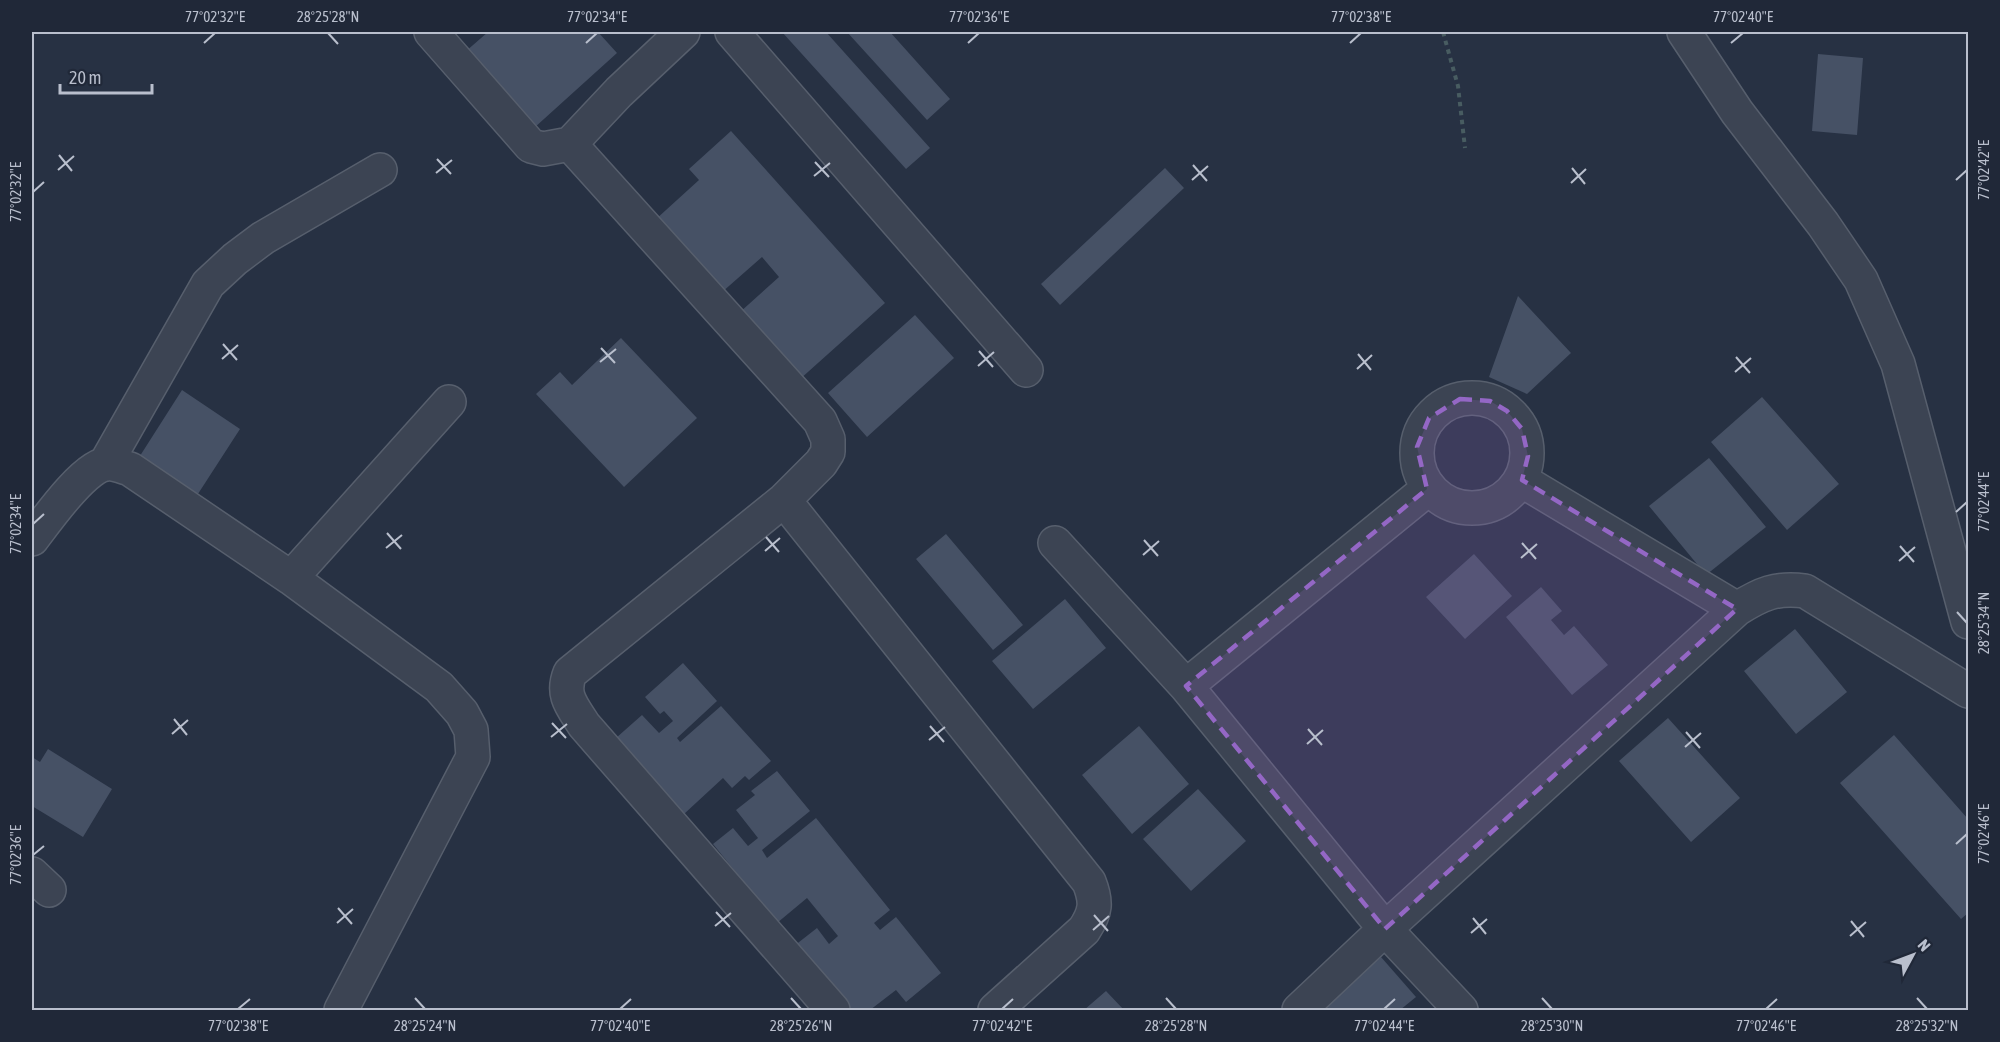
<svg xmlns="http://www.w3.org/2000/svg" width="2000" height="1042" font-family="'Asap Condensed',sans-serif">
	<rect width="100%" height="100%" fill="#273143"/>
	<path fill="#465165" d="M488,32H598L617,53L534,128L465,52Z
		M782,32H826L930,148L906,169Z
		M847,32H890L950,99L927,120Z
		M1818,54L1863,58L1857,135L1812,131Z
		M731,131L885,303L799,380L739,313L779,277L762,257L721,293L655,220L699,180L689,169Z
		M1165,168L1184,188L1060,305L1041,284Z
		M1518,296L1571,353L1527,394L1489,377Z
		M915,315L954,358L867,437L828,393Z
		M621,338L697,418L624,487L536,394L560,372L572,385Z
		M182,390L240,429L196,497L138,459Z
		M1762,397L1839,484L1787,530L1711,442Z
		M1709,458L1766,527L1706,575L1649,506Z
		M946,534L1023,625L993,650L916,559Z
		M1474,554L1512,596L1465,639L1426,597Z
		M1541,587L1562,611L1551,620L1564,635L1574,626L1608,665L1572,695L1506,617Z
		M1065,599L1106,648L1033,709L992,661Z
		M1795,629L1847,692L1796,734L1744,671Z
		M683,663L717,701L677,738L680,742L721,706L771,761L749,780L745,776L732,788L723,778L684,814L616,738L642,715L659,733L673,721L664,711L660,714L645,697Z
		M1668,718L1740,798L1691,842L1619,761Z
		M1139,726L1189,784L1132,834L1082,775Z
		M1894,735L1968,819V913L1961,919L1840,783Z
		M48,749L112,789L83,837L32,806V757L40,762Z
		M777,771L810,811L762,850L767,858L816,818L890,910L874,923L880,930L896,917L941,973L906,1002L896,990L870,1010H846L794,946L817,928L829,944L838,936L807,898L777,923L713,844L733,828L748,846L758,838L736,810L755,795L751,791Z
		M1198,789L1246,841L1191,891L1143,839Z
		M1381,957L1416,997L1400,1010H1320Z
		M1106,991L1124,1010H1084Z"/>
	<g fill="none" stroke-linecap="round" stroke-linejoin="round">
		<g stroke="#575f6d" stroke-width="36">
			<path id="minor" d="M431,32L531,146L543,149L570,144L619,92L683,32
				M732,32L1026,370
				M1684,32L1737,112L1823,224L1861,280L1898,364L1968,622
				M570,144L820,421L828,439V452L821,463L784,500L570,673C561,695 572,706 584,725L833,1010
				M1417 453a55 55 0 1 1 110 0a55 55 0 1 1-110 0Z
				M106,463L208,284L235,259L263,238L380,170
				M1521,480L1737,609
				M784,500L1089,882C1097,902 1096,912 1084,930L995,1010
				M32,539C45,522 86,464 107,464C114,463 123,467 130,469L291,578L439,687L462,713L471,730L473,757L341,1010
				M1055,543L1186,686L1385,929L1461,1010
				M291,578L449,402
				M1186,686L1429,488
				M32,874L49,890
				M1299,1010L1385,929L1737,609C1761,594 1776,587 1805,591L1968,691"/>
		</g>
		<path stroke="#485c61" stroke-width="4" stroke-dasharray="4.5 4.5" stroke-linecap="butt" d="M1443,32L1458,86L1465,148"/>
		<use href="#minor" stroke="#3c4453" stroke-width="33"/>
	</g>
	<path fill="#9467c5" fill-opacity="0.2" stroke="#9467c5" stroke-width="4.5" stroke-dasharray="12 8" stroke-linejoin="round" d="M1460,399L1490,401L1507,411L1522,429L1528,456L1522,480L1737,609L1385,929L1186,686L1427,489L1417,447L1429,418Z"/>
	<path fill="none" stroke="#b9bfcd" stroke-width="2" d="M328,33L338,44M204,43L215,33M586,43L597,33M968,43L979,33M1350,43L1361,33M1731,43L1743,33M59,155L72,171M437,159L451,174M815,162L829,177M1193,165L1207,181M1572,168L1585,184M58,170L74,156M436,173L452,160M814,176L830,163M1192,180L1208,166M1956,180L1967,170M1571,183L1586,169M33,192L44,182M223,344L237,360M601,348L615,363M979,351L993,367M1358,354L1371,370M1736,357L1750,373M222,359L238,345M600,362L616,349M978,366L994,352M1357,369L1372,355M1735,372L1751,358M1956,512L1967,502M33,524L44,514M387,533L401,549M766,537L779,552M1144,540L1158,556M1522,543L1536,559M1900,546L1914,562M386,548L402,535M765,551L780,538M1143,555L1159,541M1521,558L1537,544M1899,561L1915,547M1957,612L1967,623M174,719L187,735M552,723L566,738M930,726L944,742M1308,729L1322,745M1686,732L1700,748M172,734L188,720M551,737L567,724M929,740L945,727M1307,744L1323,730M1685,747L1701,733M1956,844L1967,834M33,855L44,846M338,908L352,924M716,912L730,927M1094,915L1108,931M1473,918L1486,934M1851,921L1864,937M337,923L353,909M715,926L731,913M1093,930L1109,916M1471,933L1487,919M1850,936L1866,922M415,998L425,1009M791,998L801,1009M1166,998L1176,1009M1542,998L1552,1009M1917,998L1927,1009M238,1009L250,999M620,1009L631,999M1002,1009L1013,999M1384,1009L1395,999M1766,1009L1777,999"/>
	<rect width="2000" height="1042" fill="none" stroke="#202838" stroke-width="66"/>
	<g transform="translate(1913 955) rotate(49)" stroke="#202838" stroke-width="4.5" paint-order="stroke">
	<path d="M0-4.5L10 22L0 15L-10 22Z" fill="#b9bfcd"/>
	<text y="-9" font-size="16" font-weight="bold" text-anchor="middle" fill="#b9bfcd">N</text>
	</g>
	<path d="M60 84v9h92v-9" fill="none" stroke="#b9bfcd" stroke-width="3"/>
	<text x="69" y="84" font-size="18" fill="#b9bfcd" stroke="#202838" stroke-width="4.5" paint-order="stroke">20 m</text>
	<rect x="33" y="33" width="1934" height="976" fill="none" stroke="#b9bfcd" stroke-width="2"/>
	<g font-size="15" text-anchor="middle" fill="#b9bfcd">
		<text x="215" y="22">77°02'32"E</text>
		<text x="328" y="22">28°25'28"N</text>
		<text x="597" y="22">77°02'34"E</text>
		<text x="979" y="22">77°02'36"E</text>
		<text x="1361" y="22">77°02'38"E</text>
		<text x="1743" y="22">77°02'40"E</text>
		<text transform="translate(1984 170) rotate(-90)" y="5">77°02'42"E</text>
		<text transform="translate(16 192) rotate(-90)" y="5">77°02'32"E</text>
		<text transform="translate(1984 502) rotate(-90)" y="5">77°02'44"E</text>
		<text transform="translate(16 524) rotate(-90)" y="5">77°02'34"E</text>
		<text transform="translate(1984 623) rotate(-90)" y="5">28°25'34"N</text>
		<text transform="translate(1984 834) rotate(-90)" y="5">77°02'46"E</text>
		<text transform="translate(16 855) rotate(-90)" y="5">77°02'36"E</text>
		<text x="238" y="1031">77°02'38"E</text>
		<text x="425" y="1031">28°25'24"N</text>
		<text x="620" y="1031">77°02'40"E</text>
		<text x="801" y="1031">28°25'26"N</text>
		<text x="1002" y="1031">77°02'42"E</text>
		<text x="1176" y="1031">28°25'28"N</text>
		<text x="1384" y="1031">77°02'44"E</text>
		<text x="1552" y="1031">28°25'30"N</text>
		<text x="1766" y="1031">77°02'46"E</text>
		<text x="1927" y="1031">28°25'32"N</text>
	</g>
</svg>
